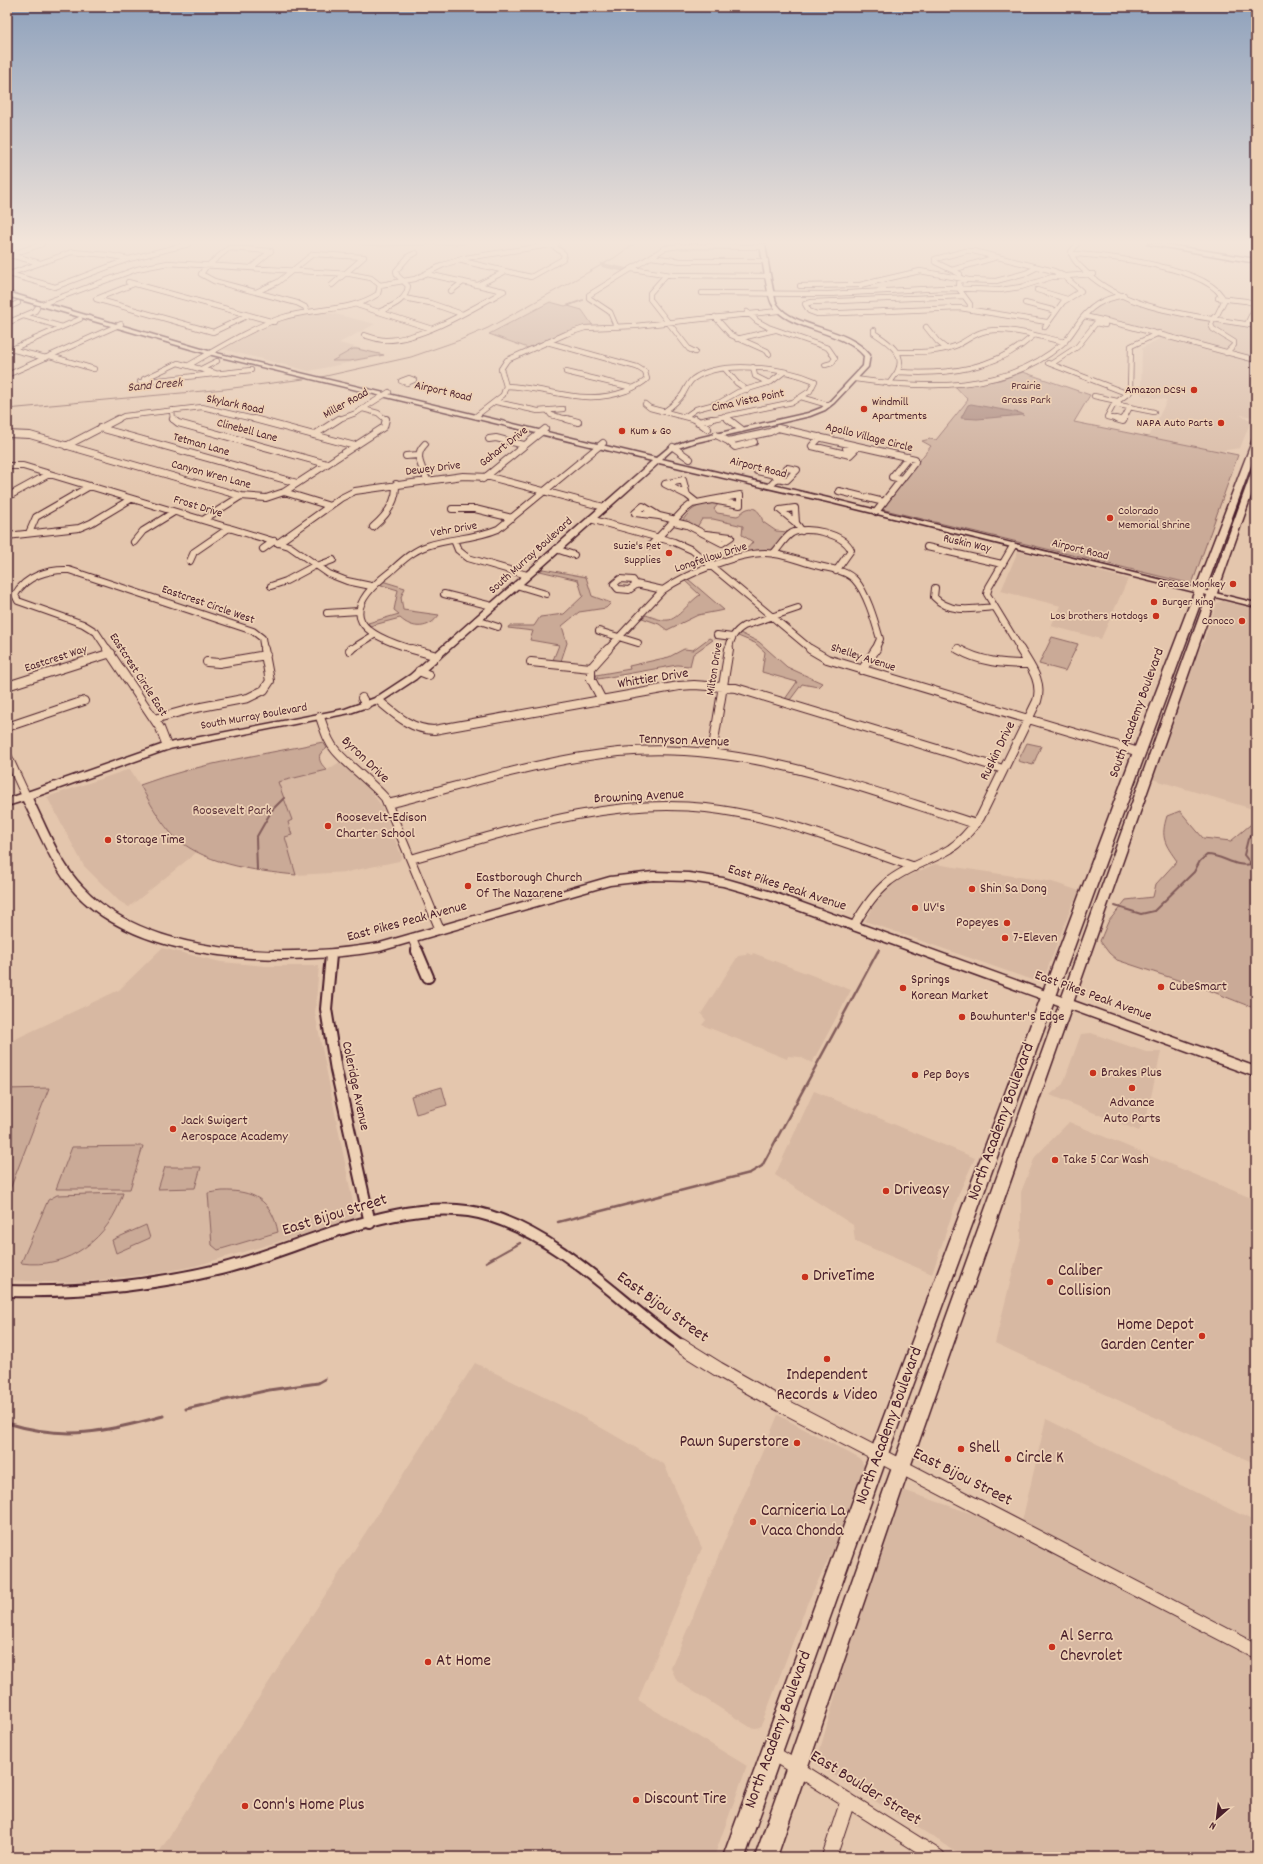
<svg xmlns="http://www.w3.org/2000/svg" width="1263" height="1864" font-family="Dekko,sans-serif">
	<rect width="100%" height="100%" fill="#e4c6ad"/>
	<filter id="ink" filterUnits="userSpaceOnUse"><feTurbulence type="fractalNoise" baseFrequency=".025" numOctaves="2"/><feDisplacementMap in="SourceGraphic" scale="8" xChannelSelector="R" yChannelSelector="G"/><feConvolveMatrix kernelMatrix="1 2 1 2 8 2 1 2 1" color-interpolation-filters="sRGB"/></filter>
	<g filter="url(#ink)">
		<path fill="#d7b8a2" d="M1115,299H1123L1151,308L1256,328V358L1147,328L1090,316L1097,307Z
			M323,311L375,324L339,343L386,355L309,371L222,349L282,319Z
			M1165,336L1214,351L1256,361V417L1240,415L1251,421L1240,448L1220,451L1149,437L1167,400L1141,395L1142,348Z
			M1018,551L1128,579L1101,639L1051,626L1061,606L1001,591Z
			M1223,601L1256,609V810L1152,779L1195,656L1203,643L1217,603Z
			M340,762L369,789L381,805L402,857L399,861L347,872L296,875L270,871L278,782L327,770Z
			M130,769L163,823L183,843L197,852L129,907L119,901L84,866L47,797Z
			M935,864L1052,882L1080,891L1072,905L1044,978L1032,980L865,921L877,900L897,881Z
			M162,948L221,962L266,966H319L315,1013L356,1218L353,1220L195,1266L158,1273L84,1282H48L7,1280V1043L119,990Z
			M747,953L752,955L753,953L851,990L812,1063L800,1057L788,1056L787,1059L702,1025L706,1020L701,1014L738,956L746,955Z
			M1091,1033L1146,1052H1161L1147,1114L1139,1131L1050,1095L1063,1084L1081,1034Z
			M814,1091L975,1158L959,1193L932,1274L855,1241L853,1225L775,1175Z
			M1069,1122L1256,1200V1464L995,1343L1021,1239V1192L1035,1157Z
			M475,1363L574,1412L664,1464L702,1548L638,1700L747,1766L714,1857H156Z
			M778,1415L860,1459L864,1465V1474L841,1533L807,1604L763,1721L760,1727L755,1728L750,1727L677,1681L671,1668Z
			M1046,1419L1256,1522V1857H965L816,1764L894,1487L1020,1530Z"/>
		<path fill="#caaa97" stroke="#8a6461" d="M582,300H584L568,306L582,310L593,326L566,332L528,348L489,334L550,302L565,306Z
			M353,349H357L384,355L350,361H332Z
			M1023,372L1090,395L1074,422L1238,455L1192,584L881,509L931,446L922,441L930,439L936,440L968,400L954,385L1000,380Z
			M719,503L714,509L717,513L737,516C741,515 741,512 745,510C756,504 761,514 763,522L776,531L788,532L770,551L746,553L745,551L753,542L742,535L743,526L713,519H702L697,527L682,521C694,505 700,504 719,503Z
			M543,569L586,577L592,596L611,603L606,608L579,612L562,626L567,643L561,661L553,660L559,645L530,640L533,631L508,628L509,626H534L540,617L564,614L583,596L578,580L540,571Z
			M688,579L724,610L698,615L667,630L659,624L642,618L646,615C652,617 661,621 668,620C677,620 690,601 700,595L684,580Z
			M382,581L405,588L401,597L403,610L439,615C429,629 413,630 400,618L370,626L368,623L399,614L394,610L398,590L378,584Z
			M740,633L759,642L787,667L822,683L818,687L802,684L790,700L785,699L797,682L762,672L765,652L755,643L738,636Z
			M1052,637L1078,644L1065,671L1039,664Z
			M709,638L713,640L693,654L690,666L677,665L598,679L596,675L630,669L629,666L669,657L684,649L693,650Z
			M323,742L327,748L320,754C318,761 322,765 327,770L278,782L292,820L288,822L292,835L285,837L296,875C255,871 199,864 170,832C158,818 149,801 140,785C199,763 262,755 323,742Z
			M1027,743L1041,746L1033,765L1018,761Z
			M1180,811L1203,838L1231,841L1256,820V1009L1211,991L1117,960L1109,953L1100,941L1108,922L1126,900L1153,897L1156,884L1177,861C1165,844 1160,838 1167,816Z
			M442,1087L447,1105L416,1114L411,1096Z
			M49,1088L7,1197V1089Z
			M143,1146L130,1189H56L72,1147Z
			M165,1167H201L195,1188L158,1189Z
			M222,1191C253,1190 272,1200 278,1232L218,1250L212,1245L208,1193Z
			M123,1193C110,1238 68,1270 21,1263L48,1200L57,1195Z
			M146,1225L150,1238L116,1253L112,1240Z"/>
		<path fill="#a78479" stroke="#825c5a" d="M971,404L1020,413L1024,415L977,419L961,418L968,405Z"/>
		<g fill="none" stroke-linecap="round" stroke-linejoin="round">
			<path stroke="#825c5a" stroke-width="1" d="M359,244L380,246L464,244
				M317,378L411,357L460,340L488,328L614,258L634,244
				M7,409L225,389L312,378"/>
			<path stroke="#825c5a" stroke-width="2" d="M257,870L256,838L272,810L284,798
				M1115,906L1141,914L1154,911L1194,872L1200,861L1207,855C1223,855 1235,868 1251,864L1244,855L1248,839L1256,833
				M878,952L879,949"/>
			<path stroke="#825c5a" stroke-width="2.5" d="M558,1222L750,1173L762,1166L878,951
				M486,1262L520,1243"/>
			<path stroke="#825c5a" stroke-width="3" d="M186,1409L269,1390L318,1383L325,1379
				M7,1423C65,1441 106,1432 163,1416"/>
			<path stroke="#a78479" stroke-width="4" d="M602,265L626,270"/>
			<g stroke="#4a1f2b" stroke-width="6">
				<path id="minor-far4" d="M1077,244L1071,252C1073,261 1079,265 1085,271C1126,312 1201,316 1256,326
					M72,252L108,255L129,259L55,287L9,274Z
					M1071,254C1103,255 1213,267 1224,301L1217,315L1214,317
					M10,255L40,263
					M7,256L42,244
					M651,257L681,261H766
					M129,259L189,244
					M458,260L531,277L563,259L564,254L552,245
					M252,267L271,251L229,248L205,268L201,274L214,281L297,303L305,307L307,312
					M632,269L671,275L768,276
					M952,270L997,257
					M666,275L650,293V299L689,349L695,352
					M128,282L274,322
					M134,284L96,299L213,332L249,315
					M380,285L415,279L443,265L465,258L557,244
					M478,285L504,272
					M800,286L860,285L920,271L969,280L996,281L1026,273L1038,267
					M1037,290L1067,299
					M451,291L463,282
					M256,292L278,282L313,254L364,257L332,285
					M702,293L829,294L944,288L1000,290L1021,287L1052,277L1094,274
					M963,296L812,302L805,304L809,311L817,314L960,308L1047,322
					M404,298L430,303L462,314
					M1218,298L1246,301L1256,304
					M1025,303L1056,311
					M42,304L137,269L168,263L350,274L371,278L380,285L378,294C349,313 313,307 281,318C249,329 219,348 189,365
					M357,305L429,328
					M7,308L18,303
					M970,309V304L959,289L960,274L935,262V259L966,251H973L1054,271L1064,276L1081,291L1063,302L1045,327
					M379,312C391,306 406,302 408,286L397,275L396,271L409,256L416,253
					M747,312L757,321L768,327L828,348L835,358L832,363L825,365
					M24,316L62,327
					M1084,316L1128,326L1256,360
					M715,317L731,335L767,351L769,354
					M1214,317L1211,325L1213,329L1234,342V345L1226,353
					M1248,322L1256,306
					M7,323L35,311L37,308
					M616,326L610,312L589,298V295L665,248L680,246L763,247
					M926,327L938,342L947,349
					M874,330V333C886,341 906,353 898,370C896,375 892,379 889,384
					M364,335C371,337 378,340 385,340C420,341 474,308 504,291L427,274
					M737,339L775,330
					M10,349L46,358
					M12,349L80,319
					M897,352C916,352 937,353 955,346C966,342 974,333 986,331C1012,327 1040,337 1065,342
					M50,356L94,369
					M1048,363L1126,393
					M1051,364L1077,347L1096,323L1105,325
					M753,367L755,376L769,383
					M203,368L217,361
					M726,370L737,383L747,390
					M566,372L633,388
					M898,372C947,375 995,370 1033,336
					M7,375L121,324
					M409,378L414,380L407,383L401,381Z
					M144,379L178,363L215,373
					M855,379C924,389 1006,393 1062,344C1068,339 1073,331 1077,325C1090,306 1102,299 1124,295
					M140,382L251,370
					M506,386C550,387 582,407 626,391C633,388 641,385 647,379L645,372L637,367L547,342
					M1094,396L1117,401
					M801,397L828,405
					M496,402L538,411L563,409
					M645,404L650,408L696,420
					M1114,404L1154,412
					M363,409L378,413L386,420
					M172,410L173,420
					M548,411L551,415L571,420
					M665,411C672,406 678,401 683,394C686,389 688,383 693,379C721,359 785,368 815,381L810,391L793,402L707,420
					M476,416L503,395L506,386L501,369L507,360L566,334L585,328L635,326L778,311
					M686,416L696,409L719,403L738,392L771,382L784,372
					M724,416L729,420
					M116,420L124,416L202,407L258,420
					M337,420L356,413L389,392
					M1120,420L1107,417L1114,404L1130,392L1131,346L1159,333
					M1123,420L1130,407"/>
			</g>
			<g stroke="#4a1f2b" stroke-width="8">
				<path id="minor-far3" d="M173,419L178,423L327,464
					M254,419L355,446
					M567,419L578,422
					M695,419L708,429
					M728,419L741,429
					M1116,419L1123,421L1124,419
					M698,422L712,419
					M100,428L297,483
					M7,434L30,435L241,496L266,498L284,492L384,427L386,419
					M314,435L339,419
					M716,435L728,441L770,432L778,428L915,459V462L876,512
					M820,437L812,446L850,455L855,450L846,448
					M489,439L496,438L524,445
					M728,441L735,447L754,442
					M425,444C413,456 422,466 427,480
					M66,446L118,419
					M673,447L690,459
					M406,456L418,455
					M7,466H23L289,546L329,574L347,581L371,586
					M787,468L797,470L787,480L778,478Z
					M757,471L779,476
					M483,479L545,429
					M902,479L892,477L908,457
					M683,480L687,495L665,484Z
					M772,484L778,478
					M839,491L884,502
					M284,492L330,506
					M687,495L696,502
					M740,495V505L712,500Z
					M7,497L49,474
					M643,506L659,516L635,513Z
					M795,508L796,523L780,510Z
					M452,509H475L512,518
					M659,516L676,520
					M590,519L674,542L692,550L812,650
					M203,520L241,496
					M674,522L687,525L722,543L731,537L706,534
					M796,523L802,531
					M373,527C386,516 397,502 396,484
					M29,533L36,517L90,486
					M7,536L79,528L91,523L131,499
					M454,540L458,550L468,558L527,575
					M134,542L143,531L174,512
					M278,543L341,498L355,491L463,476L490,477L604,507
					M650,546L684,510L692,504L712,500
					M1013,546L989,587L987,594L1021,650
					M927,547L1002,564
					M263,549L274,541
					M556,549L574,555
					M773,554C779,548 784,538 792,533C807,525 844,534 851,550L836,571
					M190,561L194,552L229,528
					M317,566L333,560
					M1256,570V572
					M620,579L633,580L636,585L629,590L618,589L614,584Z
					M636,584L663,590
					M516,585L546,594
					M271,586L286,581L316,565
					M935,588L934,597C950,614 973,609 994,607
					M444,594L492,606
					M327,613L359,611
					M477,620L498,627
					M599,631L638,643
					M717,635L732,637
					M958,649L960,650
					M108,650L96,632L83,624L18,601L15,595C25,576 49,569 69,570L253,631L262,638L264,650
					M350,650L374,635
					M415,650C362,635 334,615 390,572C401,562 412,551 427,546C450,538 475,539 498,529L603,443
					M607,650L663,590C685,574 738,553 765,553C783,553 801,562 819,566C831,569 846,570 855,580C867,593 875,622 880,639L875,650
					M729,650C730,639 734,632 744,626L798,608"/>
			</g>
			<g stroke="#4a1f2b" stroke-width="10">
				<path id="minor-far2" d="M107,649L154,719
					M412,649L437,656
					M810,649L827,659L1139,752
					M958,649C980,662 1004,664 1029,664
					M350,650L351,649
					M207,662L219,663L266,655
					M531,662L591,668
					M862,670L876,649
					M419,671L429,675
					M7,686L111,653
					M362,698L366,705
					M378,700C396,715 410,729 434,730L679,686L694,685L736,688L1003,769
					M602,700L591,679V668L608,649
					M320,717C324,728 327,741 336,751C351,768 370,781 385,798L440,930
					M154,719L160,728L167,746
					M154,719L191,709L248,698L264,690L270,681L264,649
					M7,727L84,701
					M712,753L729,649
					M7,755L26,796
					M388,804C464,785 540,760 619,752C743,740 860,788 976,824
					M411,859C507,832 605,797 706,808C778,816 847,844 915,867
					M854,926C863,910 873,894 888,882C906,867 930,861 950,849C962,841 971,830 980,818L1037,701C1043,681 1030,666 1020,649
					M412,938L418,952"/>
			</g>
			<g stroke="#4a1f2b" stroke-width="14">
				<path id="minor-far1" d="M417,951L428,977
					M331,955L326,1009L336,1070L370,1223
					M7,1291C80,1293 150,1286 221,1269C300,1249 409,1190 490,1216C565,1240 620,1303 683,1347"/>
			</g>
			<g stroke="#4a1f2b" stroke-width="16">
				<path id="minor" d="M681,1346L718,1369L780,1404L1256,1651
					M771,1752L938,1857
					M829,1857L848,1800"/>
			</g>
			<g stroke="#4a1f2b" stroke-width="3">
				<path id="major" d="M760,244H765C767,255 773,297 777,304C793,329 848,326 870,355L868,367L834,403L825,410L810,416L693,443L672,450L662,459L828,498L1256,603V607L828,502L659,463L416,679L381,702L350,713L169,749L32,798C47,828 59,862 83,887C150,959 291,958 380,943L610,877L653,872L689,873L723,878L772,892L1256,1067V1077L765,898L723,886L689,881L653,880L610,885L380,951C289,966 143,966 75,893C52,867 39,832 23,801L7,806V799L164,744L345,709L375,698L410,675L652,461L208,354L7,296V292L212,352L656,458L668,448L689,440L808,413L821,408L830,401L863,366L864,356C843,330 785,330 772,304C767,295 762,257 760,244Z"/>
			</g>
			<g stroke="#4a1f2b" stroke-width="3">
				<path id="highway" d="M1147,244H1162L1256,259V263Z
					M1253,439H1256V452L893,1440L745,1857H723L875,1440L1133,752Z
					M1253,468H1256V482L903,1487L777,1857H755L885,1487Z"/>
			</g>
			<use href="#minor-far4" stroke="#eed1b5" stroke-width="4.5"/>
			<use href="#minor-far3" stroke="#eed1b5" stroke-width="6"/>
			<use href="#minor-far2" stroke="#eed1b5" stroke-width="8"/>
			<use href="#minor-far1" stroke="#eed1b5" stroke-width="10"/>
			<use href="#minor" stroke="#eed1b5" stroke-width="14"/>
			<use href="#major" fill="#eed1b5" fill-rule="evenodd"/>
			<use href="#highway" fill="#eed1b5" fill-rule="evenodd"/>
		</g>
	</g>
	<linearGradient id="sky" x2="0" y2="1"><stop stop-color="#8ea1bc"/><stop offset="0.48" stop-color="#f3e5da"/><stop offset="1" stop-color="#f3e5da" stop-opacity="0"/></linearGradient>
	<rect width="1263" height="505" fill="url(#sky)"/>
	<g fill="#c8321e" stroke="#eed1b5" stroke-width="1.5">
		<circle cx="1194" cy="390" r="4"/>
		<circle cx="864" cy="409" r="4"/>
		<circle cx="1221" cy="423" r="4"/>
		<circle cx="622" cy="431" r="4"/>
		<circle cx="1110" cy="518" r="4"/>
		<circle cx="669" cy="553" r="4"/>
		<circle cx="1233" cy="584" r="4"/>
		<circle cx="1154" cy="602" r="4"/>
		<circle cx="1156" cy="616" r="4"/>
		<circle cx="1242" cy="621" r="4"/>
		<circle cx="328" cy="826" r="4"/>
		<circle cx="108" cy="840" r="4"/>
		<circle cx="468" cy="886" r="4"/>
		<circle cx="972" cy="889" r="4"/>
		<circle cx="915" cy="908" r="4"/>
		<circle cx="1007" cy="923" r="4"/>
		<circle cx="1005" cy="938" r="4"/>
		<circle cx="1161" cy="987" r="4"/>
		<circle cx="903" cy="988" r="4"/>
		<circle cx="962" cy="1017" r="4"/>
		<circle cx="1093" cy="1073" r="4"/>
		<circle cx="915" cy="1075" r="4"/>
		<circle cx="1132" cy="1088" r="4"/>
		<circle cx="173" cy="1129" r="4"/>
		<circle cx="1055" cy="1160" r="4"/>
		<circle cx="886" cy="1191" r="4"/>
		<circle cx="805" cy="1277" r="4"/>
		<circle cx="1050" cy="1282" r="4"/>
		<circle cx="1202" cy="1336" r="4"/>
		<circle cx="827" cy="1359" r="4"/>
		<circle cx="797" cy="1443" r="4"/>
		<circle cx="961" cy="1449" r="4"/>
		<circle cx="1008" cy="1459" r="4"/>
		<circle cx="753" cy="1522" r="4"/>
		<circle cx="1052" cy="1647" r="4"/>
		<circle cx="428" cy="1662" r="4"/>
		<circle cx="636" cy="1800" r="4"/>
		<circle cx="245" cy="1806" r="4"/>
	</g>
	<g text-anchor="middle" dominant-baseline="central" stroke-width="3.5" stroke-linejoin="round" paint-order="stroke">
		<g font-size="12" fill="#5d343b" stroke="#eed1b5">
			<text x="1026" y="386">Prairie<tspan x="1026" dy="14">Grass Park</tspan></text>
		</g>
		<g font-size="12" fill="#4a1f2b" stroke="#eed1b5" text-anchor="end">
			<text x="1186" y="390">Amazon DCS4</text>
			<text x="872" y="402" text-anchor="start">Windmill<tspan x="872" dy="14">Apartments</tspan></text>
			<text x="1213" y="423">NAPA Auto Parts</text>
			<text x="630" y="431" text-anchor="start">Kum &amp; Go</text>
			<text x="1118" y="511" text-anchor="start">Colorado<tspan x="1118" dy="14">Memorial Shrine</tspan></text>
			<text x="661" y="546">Suzie's Pet<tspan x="661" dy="14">Supplies</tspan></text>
			<text x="1225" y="584">Grease Monkey</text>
			<text x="1162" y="602" text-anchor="start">Burger King</text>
			<text x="1148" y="616">Los brothers Hotdogs</text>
			<text x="1234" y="621">Conoco</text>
		</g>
		<g font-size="12" fill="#4a1f2b" stroke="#eed1b5">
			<text transform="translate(443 392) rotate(13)">Airport Road</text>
			<text transform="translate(748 401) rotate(-12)">Cima Vista Point</text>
			<text transform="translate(346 404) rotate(-29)">Miller Road</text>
			<text transform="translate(235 405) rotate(12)">Skylark Road</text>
			<text transform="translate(247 431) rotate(15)">Clinebell Lane</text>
			<text transform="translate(869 438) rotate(14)">Apollo Village Circle</text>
			<text transform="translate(201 445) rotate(16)">Tetman Lane</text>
			<text transform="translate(504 447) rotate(-38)">Gahart Drive</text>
			<text transform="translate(758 468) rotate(14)">Airport Road</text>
			<text transform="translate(433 469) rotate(-7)">Dewey Drive</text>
			<text transform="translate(211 475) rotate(15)">Canyon Wren Lane</text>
			<text transform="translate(198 507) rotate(17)">Frost Drive</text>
			<text transform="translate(454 530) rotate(-10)">Vehr Drive</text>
			<text transform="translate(967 544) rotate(13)">Ruskin Way</text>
			<text transform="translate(1080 550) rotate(14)">Airport Road</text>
			<text transform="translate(531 556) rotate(-42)">South Murray Boulevard</text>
			<text transform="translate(711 558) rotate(-18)">Longfellow Drive</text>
			<text transform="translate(208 605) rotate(19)">Eastcrest Circle West</text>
			<text transform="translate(863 658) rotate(18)">Shelley Avenue</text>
			<text transform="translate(56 659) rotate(-18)">Eastcrest Way</text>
			<text transform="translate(715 669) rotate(-81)">Milton Drive</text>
			<text transform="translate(138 675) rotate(57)">Eastcrest Circle East</text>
			<text transform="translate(254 717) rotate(-10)">South Murray Boulevard</text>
		</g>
		<g font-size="13" font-style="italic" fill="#61383e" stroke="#eed1b5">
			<text transform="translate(155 386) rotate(-5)">Sand Creek</text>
		</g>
		<g font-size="14" fill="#4a1f2b" stroke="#eed1b5">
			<text transform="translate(653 679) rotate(-9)">Whittier Drive</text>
			<text transform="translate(1137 713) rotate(-70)">South Academy Boulevard</text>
			<text transform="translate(684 741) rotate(2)">Tennyson Avenue</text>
			<text transform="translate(998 751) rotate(-64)">Ruskin Drive</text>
			<text transform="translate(365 760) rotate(44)">Byron Drive</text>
			<text transform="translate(639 797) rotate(-3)">Browning Avenue</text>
			<text transform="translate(787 888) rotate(18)">East Pikes Peak Avenue</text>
			<text transform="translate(407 922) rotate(-15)">East Pikes Peak Avenue</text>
			<text transform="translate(1093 996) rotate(20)">East Pikes Peak Avenue</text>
			<text transform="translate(355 1086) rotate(78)">Coleridge Avenue</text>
		</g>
		<g font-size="14" fill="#5d343b" stroke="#eed1b5">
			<text x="232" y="811">Roosevelt Park</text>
		</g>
		<g font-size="14" fill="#4a1f2b" stroke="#eed1b5" text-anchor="start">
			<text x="336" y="818">Roosevelt-Edison<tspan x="336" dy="16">Charter School</tspan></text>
			<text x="116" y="840">Storage Time</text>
			<text x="476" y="878">Eastborough Church<tspan x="476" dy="16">Of The Nazarene</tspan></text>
			<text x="980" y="889">Shin Sa Dong</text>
			<text x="923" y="908">UV's</text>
			<text x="999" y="923" text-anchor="end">Popeyes</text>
			<text x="1013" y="938">7-Eleven</text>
			<text x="911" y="980">Springs<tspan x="911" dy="16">Korean Market</tspan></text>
			<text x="1169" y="987">CubeSmart</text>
			<text x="970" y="1017">Bowhunter's Edge</text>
			<text x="1101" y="1073">Brakes Plus</text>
			<text x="923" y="1075">Pep Boys</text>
			<text x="1132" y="1103" text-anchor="middle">Advance<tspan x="1132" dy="16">Auto Parts</tspan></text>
			<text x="181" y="1121">Jack Swigert<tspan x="181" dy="16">Aerospace Academy</tspan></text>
			<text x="1063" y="1160">Take 5 Car Wash</text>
		</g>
		<g font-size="17" fill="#4a1f2b" stroke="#eed1b5">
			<text transform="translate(1002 1122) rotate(-70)">North Academy Boulevard</text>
			<text transform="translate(335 1216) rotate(-17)">East Bijou Street</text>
			<text transform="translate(662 1308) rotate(36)">East Bijou Street</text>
			<text transform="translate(890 1426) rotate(-70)">North Academy Boulevard</text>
			<text transform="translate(962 1478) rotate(27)">East Bijou Street</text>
			<text transform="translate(779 1730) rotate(-70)">North Academy Boulevard</text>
			<text transform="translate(865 1789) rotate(32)">East Boulder Street</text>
		</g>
		<g font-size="17" fill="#4a1f2b" stroke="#eed1b5" text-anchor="start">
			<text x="894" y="1191">Driveasy</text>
			<text x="1058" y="1272">Caliber<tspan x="1058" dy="20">Collision</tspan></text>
			<text x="813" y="1277">DriveTime</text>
			<text x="1194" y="1326" text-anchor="end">Home Depot<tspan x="1194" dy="20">Garden Center</tspan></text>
			<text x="827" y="1376" text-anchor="middle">Independent<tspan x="827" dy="20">Records &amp; Video</tspan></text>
			<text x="789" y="1443" text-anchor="end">Pawn Superstore</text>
			<text x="969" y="1449">Shell</text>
			<text x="1016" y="1459">Circle K</text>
			<text x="761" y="1512">Carniceria La<tspan x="761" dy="20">Vaca Chonda</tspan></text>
			<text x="1060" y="1637">Al Serra<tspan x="1060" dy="20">Chevrolet</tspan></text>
			<text x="436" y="1662">At Home</text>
			<text x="644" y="1800">Discount Tire</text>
			<text x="253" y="1806">Conn's Home Plus</text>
		</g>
	</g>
	<rect width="1263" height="1864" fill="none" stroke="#eed1b5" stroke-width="24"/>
	<rect x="12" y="12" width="1239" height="1840" fill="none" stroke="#4a1f2b" stroke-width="1.5" filter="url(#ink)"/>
	<g transform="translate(1217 1818) rotate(208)" stroke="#eed1b5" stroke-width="3" paint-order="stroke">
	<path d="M0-3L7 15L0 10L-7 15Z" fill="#4a1f2b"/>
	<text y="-6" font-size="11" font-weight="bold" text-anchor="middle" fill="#4a1f2b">N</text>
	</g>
</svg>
